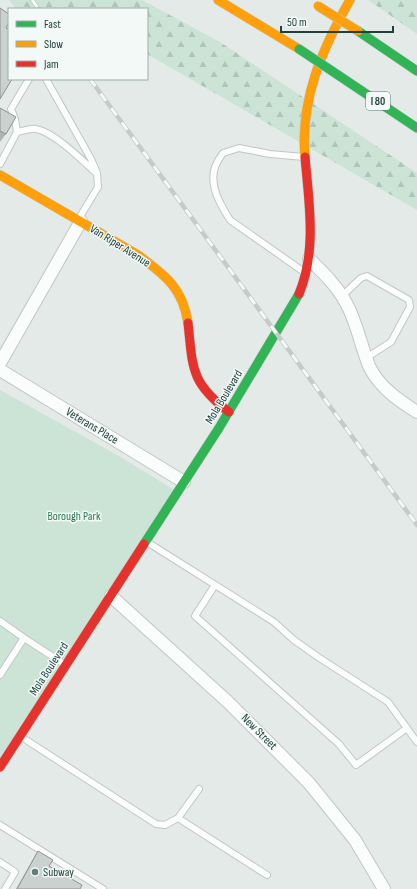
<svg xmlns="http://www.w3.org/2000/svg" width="417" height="889" font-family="'Sofia Sans Condensed',sans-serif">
	<defs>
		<pattern id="forest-firs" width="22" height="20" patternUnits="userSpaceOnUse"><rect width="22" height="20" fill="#cce4d6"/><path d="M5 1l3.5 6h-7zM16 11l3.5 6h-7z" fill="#afc5b9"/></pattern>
	</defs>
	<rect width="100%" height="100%" fill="#e4eae8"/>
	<path fill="url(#forest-firs)" d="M9,0H142L220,42L417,173V210L147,54V9H16Z
		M368,0H417V34Z"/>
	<path fill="#cce4d6" d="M0,390L119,456L176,491L0,766Z"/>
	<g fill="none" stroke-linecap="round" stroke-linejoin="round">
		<g stroke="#c1c7c5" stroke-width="8">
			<path id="lane" d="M46,79L91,159L97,173L98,187L78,220
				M17,132C23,131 31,128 36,129C54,132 82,160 95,172
				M304,157L270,154L239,148L223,153C220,157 217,162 215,167C209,186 220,204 230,220L304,272
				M0,164L17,132L15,119L11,109L29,79
				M342,296L361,278L367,276L409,300L410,307L391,342L366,358
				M147,542L274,622L294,640L318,657L388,702L417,742
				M215,585L195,616L339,744L356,765L407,728
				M0,621L24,638
				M0,675L24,638L64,664
				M20,736L156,824L165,825L178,818L199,789
				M178,818L267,875
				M0,825L103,889
				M0,862L15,872L5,889"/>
		</g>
		<g stroke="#c1c7c5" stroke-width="14">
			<path id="street" d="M309,259C325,274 341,290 350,311C358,329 362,348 369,366C379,387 398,400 417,412
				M0,363L81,221
				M0,370L184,482
				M111,596L228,702L309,783L355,840L384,889"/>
		</g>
		<g stroke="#c0c8c6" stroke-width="10">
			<path id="fast" d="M358,31L417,71
				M338,75L417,128
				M144,544L219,428L299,294"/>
		</g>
		<g stroke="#c0c8c6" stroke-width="10">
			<path id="slow" d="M218,0L299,49
				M305,157C300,100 322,49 350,0
				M0,175L138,255C165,275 183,288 188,323"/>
		</g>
		<g stroke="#c0c8c6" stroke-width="10">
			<path id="jam" d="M299,294C317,250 309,203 305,157
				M188,323C193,368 190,382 229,412
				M0,767L144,544"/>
		</g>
		<use href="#lane" stroke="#fbfcfc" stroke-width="6"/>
		<use href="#street" stroke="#fbfcfc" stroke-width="12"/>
		<use href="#fast" stroke="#30b455" stroke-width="9"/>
		<use href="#slow" stroke="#ff9f0a" stroke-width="9"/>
		<use href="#jam" stroke="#e5322d" stroke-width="9"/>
		<g stroke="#c6cbca" stroke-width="4.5">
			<path id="rail" d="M32,0L39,9
				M90,79L417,525"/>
		</g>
		<use href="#rail" stroke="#f2f9f7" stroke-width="3" stroke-dasharray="9" stroke-linecap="butt"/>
		<g stroke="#bcc7c5" stroke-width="10" stroke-linecap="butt">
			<path id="fast-bridge" d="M299,49L338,75"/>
		</g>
		<g stroke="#bcc7c5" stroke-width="10" stroke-linecap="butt">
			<path id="slow-bridge" d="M318,6L358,31"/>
		</g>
		<use href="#fast-bridge" stroke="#30b455" stroke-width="9"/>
		<use href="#slow-bridge" stroke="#ff9f0a" stroke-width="9"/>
	</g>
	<path fill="#afb4b2" d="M0,108L6,134L0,142Z
		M38,851L49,866L80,889H16L32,861Z"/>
	<path fill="#cbd1cf" stroke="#8e9291" d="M0,8L9,14V22L6,28L9,29V79H12L0,99Z
		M0,108L16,117L6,134L0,131Z
		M38,851L53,860L49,866L82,885L80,889H17Z"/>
	<circle fill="#657c78" stroke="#f2f9f7" stroke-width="1.5" cx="35" cy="872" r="4"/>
	<g text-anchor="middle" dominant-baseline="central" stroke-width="3" stroke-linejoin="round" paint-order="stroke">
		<rect fill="#f2f9f7" stroke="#5f7873" stroke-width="1" x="366" y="92" width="24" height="18" rx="3"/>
		<g font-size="11" font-weight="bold" fill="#20403b">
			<text x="378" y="101">I 80</text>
		</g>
		<g font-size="12" fill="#20403b" stroke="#f2f9f7">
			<text transform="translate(120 246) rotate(32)">Van Riper Avenue</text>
			<text transform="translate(224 397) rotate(-59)">Mola Boulevard</text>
			<text transform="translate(92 426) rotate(31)">Veterans Place</text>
			<text transform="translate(49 669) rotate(-57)">Mola Boulevard</text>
			<text transform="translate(259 732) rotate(45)">New Street</text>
		</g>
		<g font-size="12" fill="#277a50" stroke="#f2f9f7">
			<text x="74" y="516">Borough Park</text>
		</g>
		<g font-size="12" fill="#20403b" stroke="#f2f9f7" text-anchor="start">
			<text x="43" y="872">Subway</text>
		</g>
	</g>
	<rect x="8" y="8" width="140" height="72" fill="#f2f9f7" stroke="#9eafac"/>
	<rect x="16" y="21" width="20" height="6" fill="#30b455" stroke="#9eafac"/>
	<text x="44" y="28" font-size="12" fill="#20403b">Fast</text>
	<rect x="16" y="41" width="20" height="6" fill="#ff9f0a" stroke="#9eafac"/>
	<text x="44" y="48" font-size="12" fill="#20403b">Slow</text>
	<rect x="16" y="61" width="20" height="6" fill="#e5322d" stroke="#9eafac"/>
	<text x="44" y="68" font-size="12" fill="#20403b">Jam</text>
	<path d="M281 26v6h112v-6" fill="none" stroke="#20403b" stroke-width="2"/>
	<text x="287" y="26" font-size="12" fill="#20403b" stroke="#f2f9f7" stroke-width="3" paint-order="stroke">50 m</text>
</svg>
